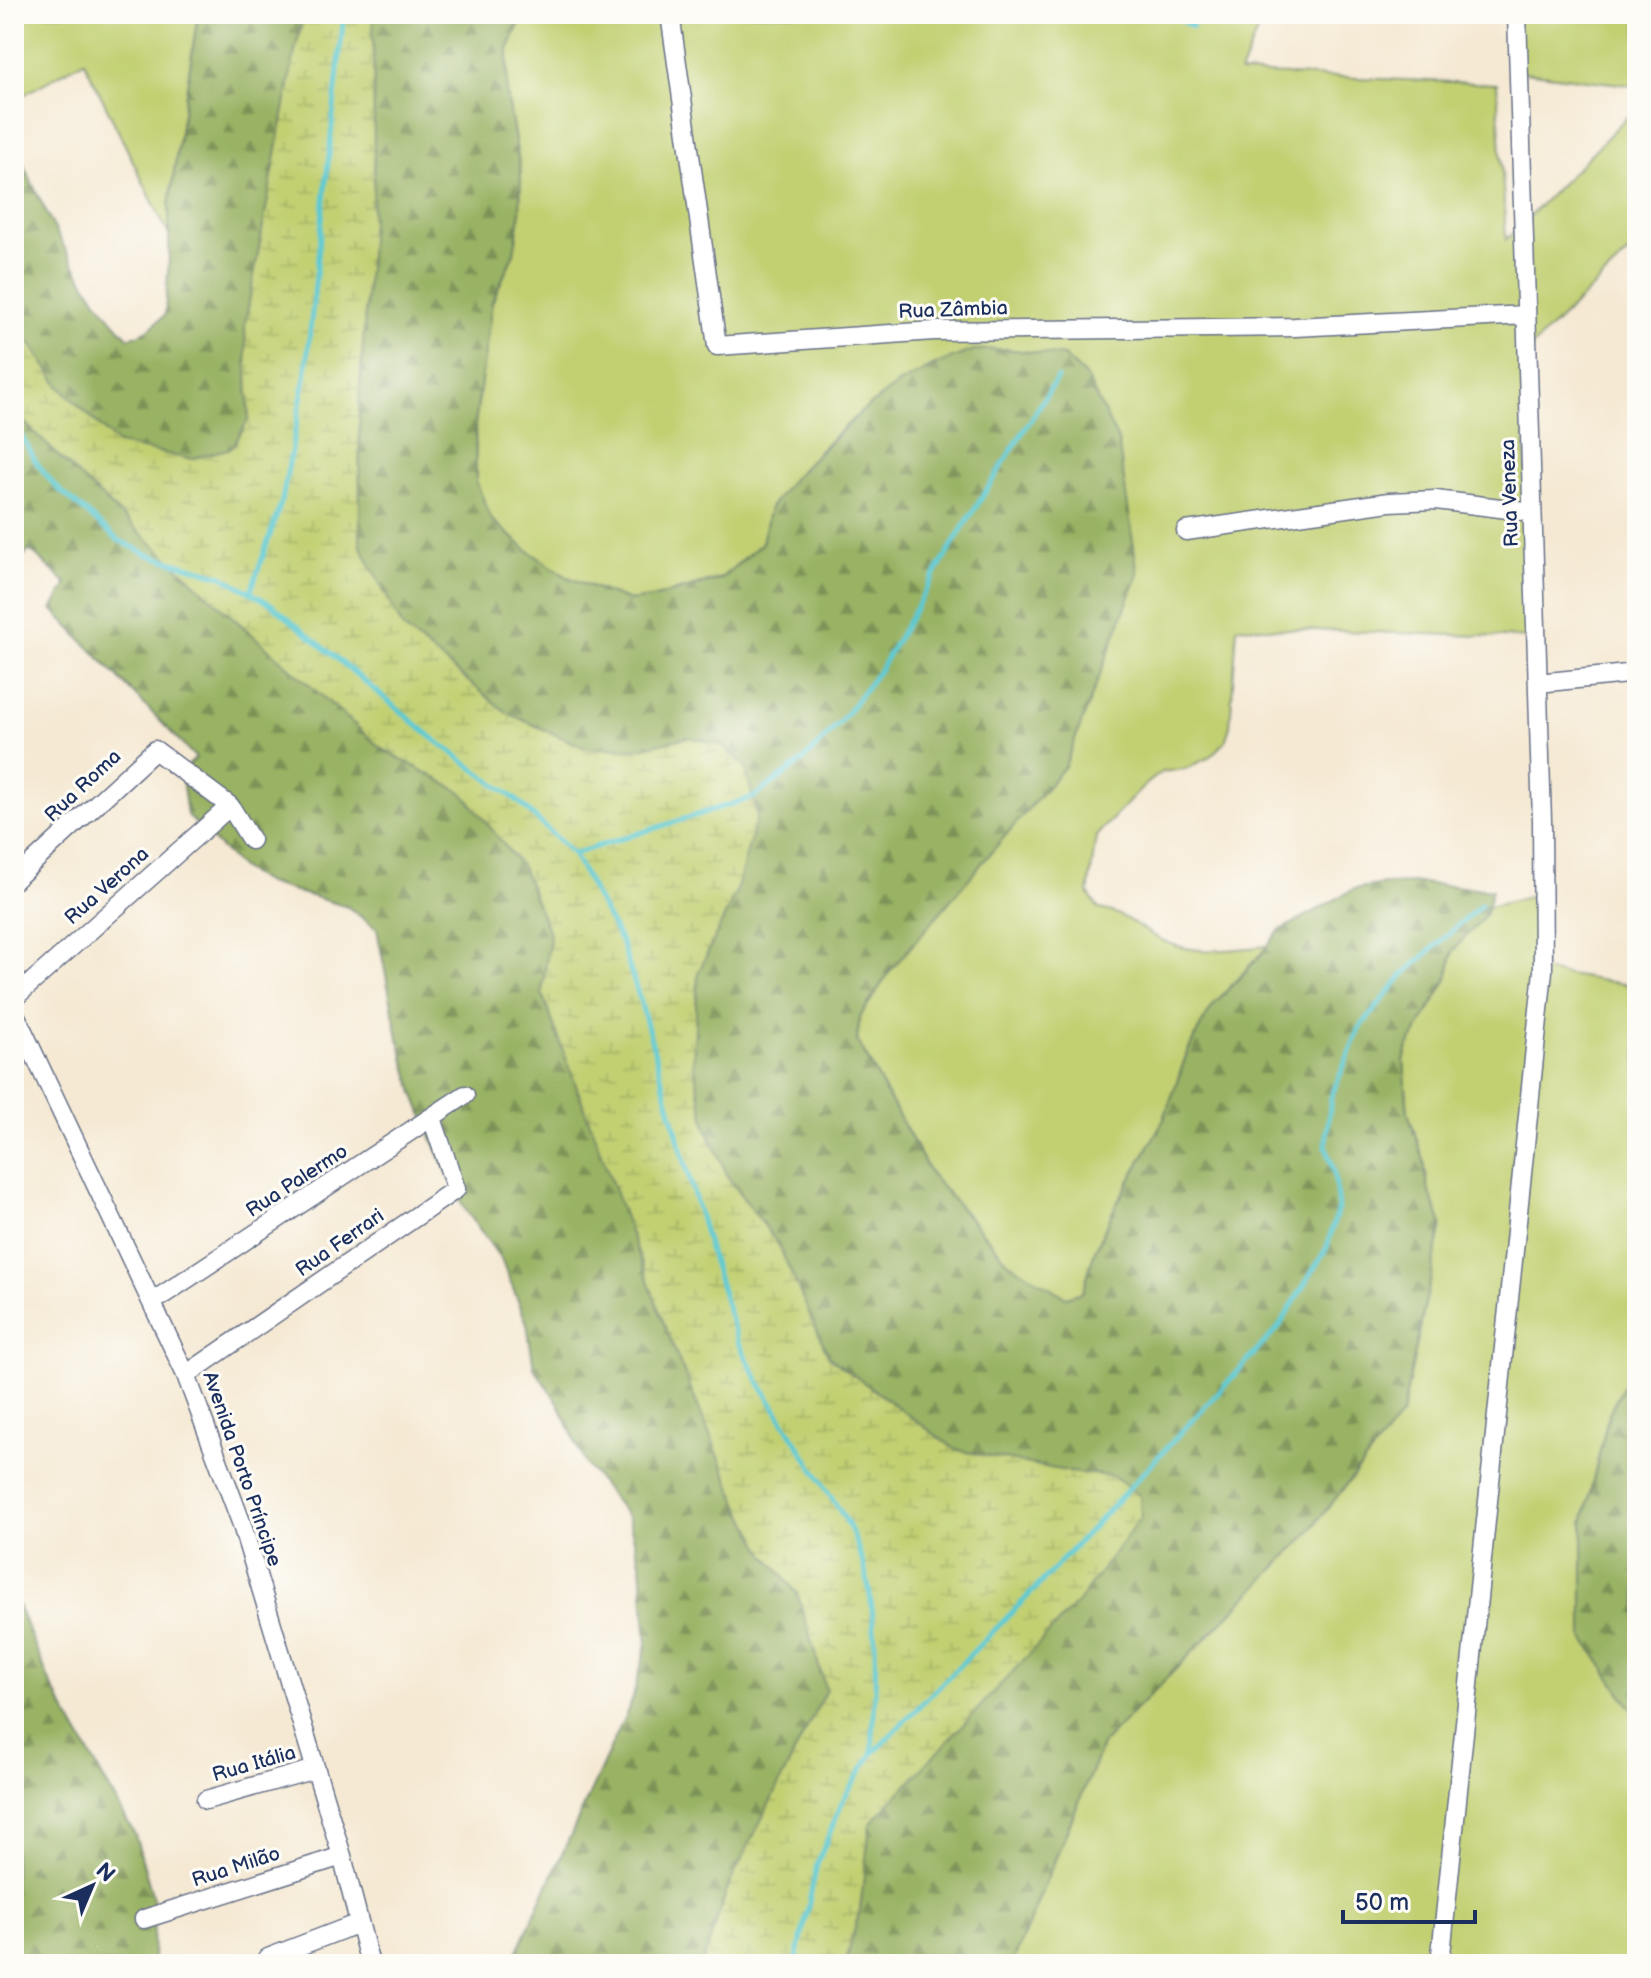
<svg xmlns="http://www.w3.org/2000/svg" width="1651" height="1978" font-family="'Balsamiq Sans',sans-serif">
	<defs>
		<pattern id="forest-firs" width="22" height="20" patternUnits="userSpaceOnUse" patternTransform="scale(2)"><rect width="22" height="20" fill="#99b264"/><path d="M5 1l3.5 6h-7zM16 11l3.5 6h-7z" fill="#7c9156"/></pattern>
		<pattern id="wetland-marsh" width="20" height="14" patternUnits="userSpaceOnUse" patternTransform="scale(2)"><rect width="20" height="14" fill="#c2d072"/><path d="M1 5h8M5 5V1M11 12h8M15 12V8" fill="none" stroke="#a6b365"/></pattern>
	</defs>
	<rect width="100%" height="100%" fill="#fdfcf7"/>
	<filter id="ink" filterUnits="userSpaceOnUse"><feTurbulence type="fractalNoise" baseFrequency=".0125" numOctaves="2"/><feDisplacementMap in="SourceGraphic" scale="16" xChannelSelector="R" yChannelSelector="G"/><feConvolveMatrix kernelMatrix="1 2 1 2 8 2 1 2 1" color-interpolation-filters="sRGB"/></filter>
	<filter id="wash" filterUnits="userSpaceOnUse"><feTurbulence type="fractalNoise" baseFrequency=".006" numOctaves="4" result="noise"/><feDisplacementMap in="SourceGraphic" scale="32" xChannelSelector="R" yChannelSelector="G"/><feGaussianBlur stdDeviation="1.8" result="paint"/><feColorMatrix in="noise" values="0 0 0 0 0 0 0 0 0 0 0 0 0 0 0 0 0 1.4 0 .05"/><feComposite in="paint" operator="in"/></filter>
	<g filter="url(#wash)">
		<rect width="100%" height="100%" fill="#f5e9d3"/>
		<path fill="#c2d072" stroke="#6e8068" stroke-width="2" d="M14,14H198L169,205V235L84,61L14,100Z
			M524,14H1264L1240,73L1497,84L1506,240L1637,107V245L1521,357L1534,638L1237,627L1230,726L1225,742L1208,758L1185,769L1162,772L1144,786L1096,836L1088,893L1099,909C1124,912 1143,932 1166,942C1196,956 1236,949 1268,946L1214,1004L1199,1029L1187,1053L1164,1119L1114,1209L1094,1253L1083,1292L1066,1298L1009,1263L932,1176L857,1040L860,1017L890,971L939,363L898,385L861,412L830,440L793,478L770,508L762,543L721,578L652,598L629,601L567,577L527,550L491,519L476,481L475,424L492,302L514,253L521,175L507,95L508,49Z
			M1515,14H1637V86L1516,71Z
			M1537,895L1543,971L1637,986V1361L1609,1413L1583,1523V1636L1637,1717V1964H1012L1103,1743L1305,1537L1402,1414L1442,1224L1428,1188L1424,1161L1408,1113L1404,1061L1408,1047L1447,979L1452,951L1485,915L1488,907Z"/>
		<path fill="url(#forest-firs)" stroke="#5a7061" stroke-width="2" d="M198,14H304L294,56L245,325L249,419L232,448L191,459L118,444L60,387L16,324L14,319V145C45,209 78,288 129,338L147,331L165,315L169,257V205Z
			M373,14H524L508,49L507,95L521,175L520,216L514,253L492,302L475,424L476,481L491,519L527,550L567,577L629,601L652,598L721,579L762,543L770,508L793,478L861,412L898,384L939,363L974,350L1006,349L1064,356L1086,377L1118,440L1138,575L1065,766L890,971L860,1017L857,1040L932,1176L1009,1263L1066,1297L1083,1292L1094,1253L1114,1209L1164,1119L1187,1053L1199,1029L1214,1004L1259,957L1279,931L1354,889L1385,884L1421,883L1492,890L1485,915L1453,951L1447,979L1408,1047L1404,1061L1408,1113L1424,1161L1428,1188L1442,1224L1402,1414L1305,1537L1103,1743L1012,1964H845L860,1909L870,1824L934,1754L1114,1476L1076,1473L956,1450L829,1357L778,1244L729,1179L706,1127L693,1063L698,973L736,892L688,737L636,749L585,748L507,713L403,628L360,545L359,402L374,178Z
			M14,412L81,478L229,614L381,748L463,793L522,867L550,935L542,993L666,1329L739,1505L765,1554L797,1593L826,1690L728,1887L702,1964H509L515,1957L632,1701L647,1644L641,1565L628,1517L585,1463L559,1404L534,1368L527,1323L501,1259L465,1209L439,1155L414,1093L398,1037L377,929L348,907L267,883L242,869L187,815L181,772L196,758L52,609L67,584L30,550L14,565Z
			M1637,1361V1717L1583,1637V1523L1609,1413Z
			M14,1596L51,1685L135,1835L154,1902L153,1964H14Z"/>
		<path fill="url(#wetland-marsh)" stroke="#6e8068" stroke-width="2" d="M304,14H373L374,178L359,402L360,545L403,628L507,713L585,748L636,749L688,737L720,744L745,766L757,816L736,892L698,973L693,1063L706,1127L729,1179L778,1244L829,1357L956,1450L1076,1473L1114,1476L1140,1496L1141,1517L1077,1603L870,1824L860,1909L845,1964H702L728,1887L826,1690L797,1593L765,1554L739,1505L666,1329L542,993L550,935L522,867L463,793L381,748L229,614L81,478L14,412V319L60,387L118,444L191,459L232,448L249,419L245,325L294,56Z"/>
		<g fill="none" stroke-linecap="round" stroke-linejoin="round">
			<path stroke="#5cc9d2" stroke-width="5" d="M1169,14L1193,27
				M14,423L36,462L55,486L118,540L149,555L222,576L271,604L434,739L519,802L573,854L621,942L640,1000L709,1249L738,1342L762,1387L847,1522C883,1594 876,1676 872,1754
				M251,591L282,500L305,378L344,14
				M573,854L754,797L804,760L841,721L880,669L957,537L1057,378
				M796,1964L817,1864L843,1800L872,1754L1037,1587L1279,1327L1327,1247L1338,1208L1334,1171L1326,1146L1327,1132L1331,1097L1359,1029L1404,974L1481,905"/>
		</g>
	</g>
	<g filter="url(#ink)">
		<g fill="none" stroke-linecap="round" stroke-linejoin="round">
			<g stroke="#677087" stroke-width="21">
				<path id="minor" d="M670,14L717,346L934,331L1295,327L1526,315
					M1186,531L1389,502L1436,500L1532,512
					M1538,683L1637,673
					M14,880L155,750L230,806L251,840
					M14,998L230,806
					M14,1012L186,1375L241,1522L342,1856L370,1964
					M152,1302L465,1095
					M186,1375L456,1189L432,1118
					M206,1800L315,1769
					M144,1919L342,1856
					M268,1958L359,1923
					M1440,1964L1543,971L1542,821L1517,14"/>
			</g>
			<use href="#minor" stroke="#fff" stroke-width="18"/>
		</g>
	</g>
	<g text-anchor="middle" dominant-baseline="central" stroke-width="6" stroke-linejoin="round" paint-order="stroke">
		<g font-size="20" fill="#1b2f5e" stroke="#fdfcf7">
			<text transform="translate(953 310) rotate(-2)">Rua Zâmbia</text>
			<text transform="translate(1510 493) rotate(-92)">Rua Veneza</text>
			<text transform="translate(83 786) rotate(-43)">Rua Roma</text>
			<text transform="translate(107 886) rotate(-42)">Rua Verona</text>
			<text transform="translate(297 1181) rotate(-33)">Rua Palermo</text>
			<text transform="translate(340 1243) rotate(-35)">Rua Ferrari</text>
			<text transform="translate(242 1469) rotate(71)">Avenida Porto Príncipe</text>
			<text transform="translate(254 1764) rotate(-16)">Rua Itália</text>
			<text transform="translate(236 1867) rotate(-18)">Rua Milão</text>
		</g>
	</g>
	<rect width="1651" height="1978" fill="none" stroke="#fdfcf7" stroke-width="48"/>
	<g transform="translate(92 1886) rotate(44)" stroke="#fdfcf7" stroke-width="6" paint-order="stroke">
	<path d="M0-6L14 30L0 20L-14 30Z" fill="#1b2f5e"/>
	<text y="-12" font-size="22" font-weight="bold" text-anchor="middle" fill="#1b2f5e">N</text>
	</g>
	<path d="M1343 1910v12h132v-12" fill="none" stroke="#1b2f5e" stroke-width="4"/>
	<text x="1355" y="1910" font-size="24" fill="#1b2f5e" stroke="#fdfcf7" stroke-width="6" paint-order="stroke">50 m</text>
</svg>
